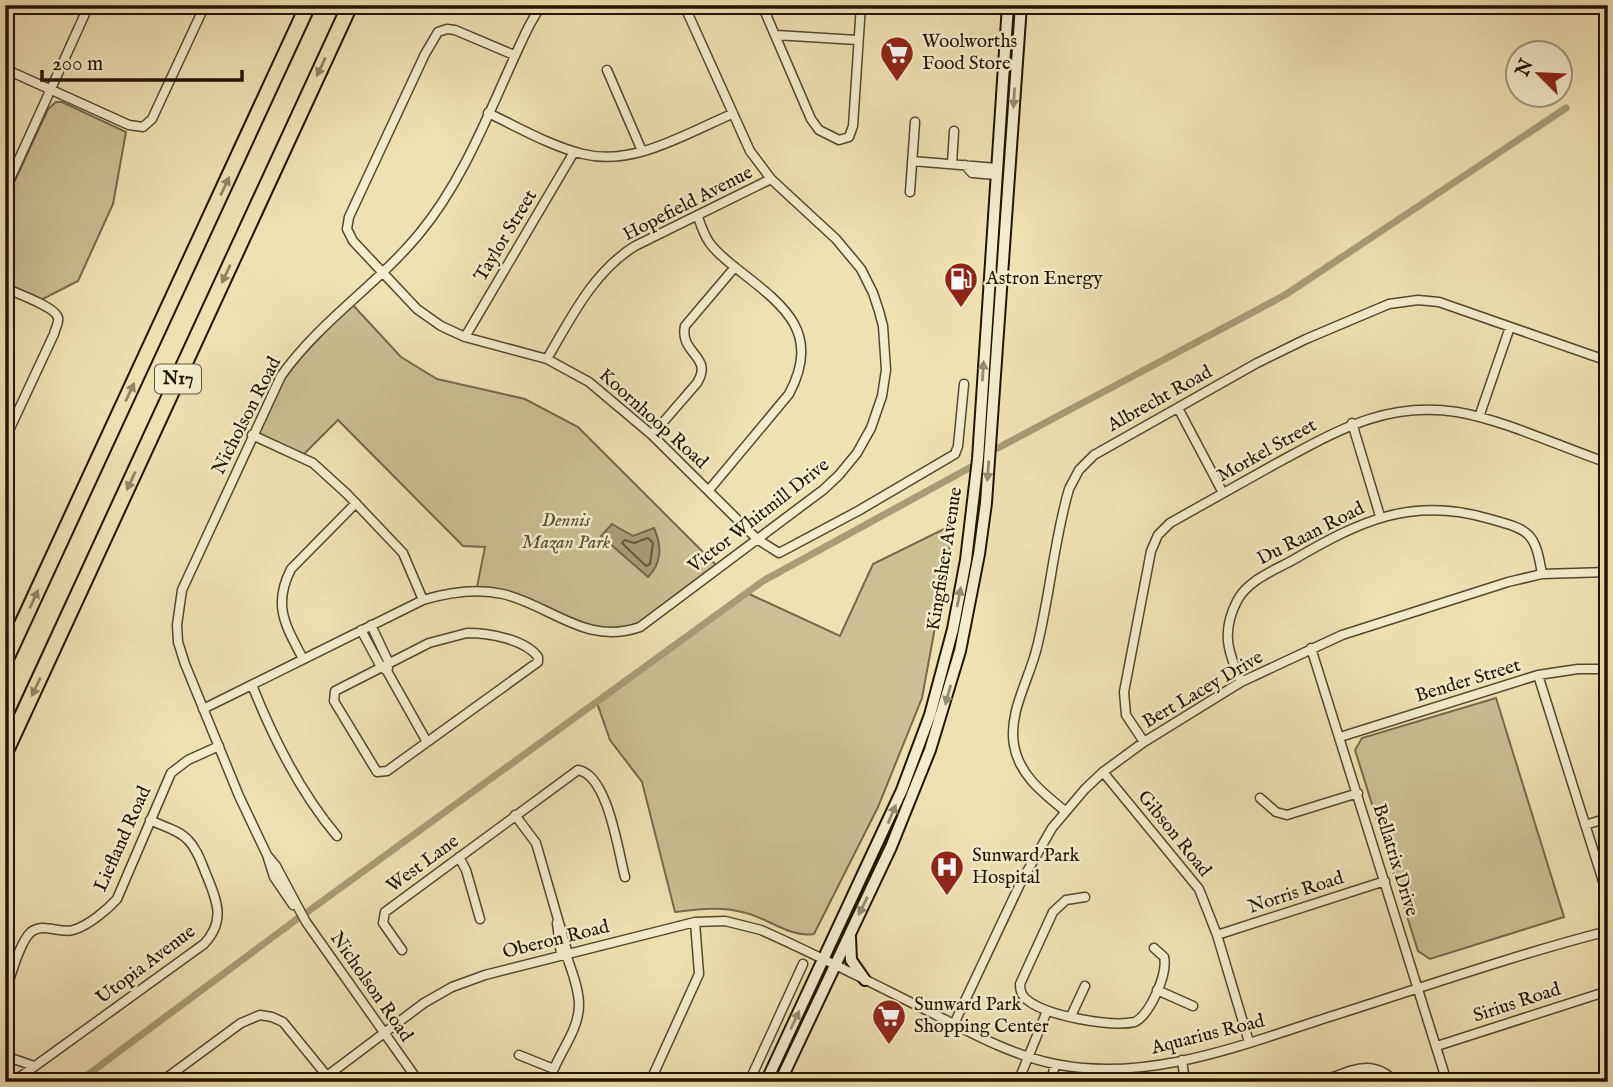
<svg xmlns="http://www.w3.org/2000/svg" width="1613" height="1087" font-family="'IM FELL English',serif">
	<rect width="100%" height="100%" fill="#f0e1b2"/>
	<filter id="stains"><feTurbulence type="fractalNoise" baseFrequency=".00286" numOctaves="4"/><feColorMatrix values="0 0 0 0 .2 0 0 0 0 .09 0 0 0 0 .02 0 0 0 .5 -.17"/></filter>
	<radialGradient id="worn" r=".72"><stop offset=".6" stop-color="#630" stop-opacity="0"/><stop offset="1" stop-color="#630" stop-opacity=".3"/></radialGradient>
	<path fill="#cdbe94" stroke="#78684b" stroke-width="2" d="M56,102H62L126,132L113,204L78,281L41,300L5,284V202L48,109Z
		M351,303L401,357L437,379L525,399L578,427L721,570L647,627L618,633L587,629L504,595L477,587L485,547L463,546L338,420L302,456L259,433L278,385L297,357Z
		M954,524L922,698L878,807L814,934C791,938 769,919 746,913C722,906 700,909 675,912L642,782L610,740L596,700L745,592L840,636L873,564Z
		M1496,698L1564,917L1430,959L1418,951L1355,750L1362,738Z"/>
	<path fill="#aa9b76" stroke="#746548" stroke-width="2" d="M612,524L633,536L654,528C662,546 662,563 648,577L601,536Z"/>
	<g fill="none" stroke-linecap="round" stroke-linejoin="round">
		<path stroke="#66573c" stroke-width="2" d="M648,538L653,543L650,564L646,566L622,543L625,540L634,543Z"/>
		<path stroke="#aa9b76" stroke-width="7" d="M998,448L1285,295L1566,108
			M306,913L763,581L971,467
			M78,1082L297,919"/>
		<g stroke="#56462e" stroke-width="11">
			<path id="street" d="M762,5L811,119L819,130L839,140L849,137L853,126L861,5
				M776,35L857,40
				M514,55L455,30L447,29L438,32L425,54L349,217L347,229L353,241L417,309L441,326L465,337L547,359L589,382L652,435L757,539L779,553L858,511L955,454L958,446L964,384
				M5,69L129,125L143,127L152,119L205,5
				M607,70L642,151
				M488,113C518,127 550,146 583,154C633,167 687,133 732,114
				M912,161L997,168
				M952,164L954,131
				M965,165L972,173L996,175
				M5,190L89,5
				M910,192L915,122
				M698,217C701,226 704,235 709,242C717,254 730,263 741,272C786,307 821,334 789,394L709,490
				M5,288C16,293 56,307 58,318C59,323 55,329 54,334L5,439
				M465,337L574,152
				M547,359C571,318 593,272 635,246L771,179
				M1178,408L1223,493
				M1479,417L1510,327
				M1352,423L1380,516
				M252,435L313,463L347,494L403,553L423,600
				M652,435L697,383C714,356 679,354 685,326L735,267
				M371,625L389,663L388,668
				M361,630L381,667L387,671L427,742
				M467,633C488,633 525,639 538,657V662L387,771L377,772L334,701L335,691L429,643Z
				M1311,648L1447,1082
				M303,659C286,626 272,606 291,569L356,503
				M1538,675L1608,897
				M1241,682C1228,652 1221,632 1237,601C1248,580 1273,571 1293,560C1360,521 1411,496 1490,519C1530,530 1535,532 1542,574
				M252,685C273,738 299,791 337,836
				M203,709L423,600C450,592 476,588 503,594C552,606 586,646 640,627L823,490L839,475L857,453L871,428L882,396L886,370L883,326L879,311L873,293L861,269L836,239L771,179L750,151L684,5
				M1340,737L1538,675L1578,669H1608
				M1144,742L1126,715L1124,692L1151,551L1158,535L1170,523C1206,503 1241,483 1277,463C1337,431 1385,401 1457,412C1504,420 1561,447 1608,463
				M1103,772L1199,889L1217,935L1249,1042
				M1260,798L1276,812L1287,815L1358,793
				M1065,811C1043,793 1019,775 1014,745C1008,712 1030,678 1037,647C1050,595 1054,540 1069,489L1079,470L1094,455L1257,363L1306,339L1389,304L1418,300L1439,302L1608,361
				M515,815L536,843L568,954
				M1585,825L1608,818
				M459,857L466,870L480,919
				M268,858L274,877L293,905
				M1085,897L1066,900L1053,912L1020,984C1020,990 1021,995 1026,999C1045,1016 1110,1027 1135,1022C1150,1014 1168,974 1164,957L1154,948
				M1217,935L1385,881
				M402,950L383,923L385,912L578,770C608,775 618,851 625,877
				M1157,990L1193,1006
				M5,992C11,977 19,943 31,932C43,922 59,934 73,930C88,926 107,910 117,899L171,773L188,760L219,746
				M1071,1016L1085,986
				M954,1024L1020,884L1052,828L1085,789L1103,772L1144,742L1241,682L1342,635L1508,582L1542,574L1608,572
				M1437,1046L1608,991
				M519,1055L554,1069
				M5,1056L34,1066
				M1182,1060L1185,1082
				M13,1082L204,944C228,919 215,897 204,869C200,859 196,848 188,840C179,830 162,826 150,820
				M161,1082L241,1023L260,1015L272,1017L283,1022L327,1076
				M319,1082L424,1003L452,987L485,975L695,922L725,921L761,930C817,955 872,983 928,1011C968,1031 1010,1055 1055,1064C1147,1083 1242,1045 1329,1017C1421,988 1514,955 1608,931
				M419,1082L306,922L276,866L267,855L239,796L185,664L178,642L177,625L182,590L281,376C320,321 377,285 419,234C469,174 495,95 529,26L541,5
				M549,1082C556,1056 579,1032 579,1005C579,989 572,972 567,957L561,954L557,923
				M650,1082L699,974L695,922
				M749,1082L803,964
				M1018,1082L1047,1011
				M1051,1082L1055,1064
				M1320,1082C1350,1072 1370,1056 1396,1082
				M1606,1082L1608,1081"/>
		</g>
		<g stroke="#231302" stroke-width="14">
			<path id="secondary" d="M850,937L851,960L865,980
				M766,1082L902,790L930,715L953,629L966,560L978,459L1008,5
				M780,1082L891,847L930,750L960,651L979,554L986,503L1021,5"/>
		</g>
		<g stroke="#231302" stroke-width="18">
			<path id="highway" d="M5,661L308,5
				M5,753L350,5"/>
		</g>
		<use href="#street" stroke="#f5eccd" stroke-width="8"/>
		<use href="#secondary" stroke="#f5eccd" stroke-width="10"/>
		<use href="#highway" stroke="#f0e1b2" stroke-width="14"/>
	</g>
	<defs><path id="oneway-solid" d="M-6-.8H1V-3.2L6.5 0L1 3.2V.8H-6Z" transform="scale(1.75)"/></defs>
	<g fill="#948463">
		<use href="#oneway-solid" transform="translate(321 67) rotate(115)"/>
		<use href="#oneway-solid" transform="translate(225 186) rotate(-65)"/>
		<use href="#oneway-solid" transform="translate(226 274) rotate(115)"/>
		<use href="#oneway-solid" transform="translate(130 392) rotate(-65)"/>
		<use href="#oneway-solid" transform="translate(131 481) rotate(115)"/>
		<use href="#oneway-solid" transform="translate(34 599) rotate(-65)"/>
		<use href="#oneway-solid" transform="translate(36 687) rotate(115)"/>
	</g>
	<g fill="#968a72">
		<use href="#oneway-solid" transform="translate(1014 98) rotate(94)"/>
		<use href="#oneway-solid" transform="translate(983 371) rotate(-86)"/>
		<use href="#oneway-solid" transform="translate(988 471) rotate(94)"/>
		<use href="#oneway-solid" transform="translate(959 597) rotate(-79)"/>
		<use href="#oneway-solid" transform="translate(948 695) rotate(105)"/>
		<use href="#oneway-solid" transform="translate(892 814) rotate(-67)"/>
		<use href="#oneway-solid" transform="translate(863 906) rotate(116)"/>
		<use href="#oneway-solid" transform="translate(795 1020) rotate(-65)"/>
	</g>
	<defs>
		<g id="supermarket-pin" transform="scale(1.75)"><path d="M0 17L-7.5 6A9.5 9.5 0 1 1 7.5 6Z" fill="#8f2418" stroke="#f5eccd"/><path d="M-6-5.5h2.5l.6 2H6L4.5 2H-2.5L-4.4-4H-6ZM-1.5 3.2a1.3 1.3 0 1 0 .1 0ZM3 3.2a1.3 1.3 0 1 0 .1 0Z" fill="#fff"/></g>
		<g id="fuel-pin" transform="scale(1.75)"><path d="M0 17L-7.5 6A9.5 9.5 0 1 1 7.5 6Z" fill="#8f2418" stroke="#f5eccd"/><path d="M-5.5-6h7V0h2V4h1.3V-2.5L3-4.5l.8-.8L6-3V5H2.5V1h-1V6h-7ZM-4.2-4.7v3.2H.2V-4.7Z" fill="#fff"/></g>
		<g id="hospital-pin" transform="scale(1.75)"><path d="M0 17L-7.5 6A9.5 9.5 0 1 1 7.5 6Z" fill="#8f2418" stroke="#f5eccd"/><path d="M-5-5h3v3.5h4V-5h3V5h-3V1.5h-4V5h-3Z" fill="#fff"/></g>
	</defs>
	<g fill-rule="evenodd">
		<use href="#supermarket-pin" x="897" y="53"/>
		<use href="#fuel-pin" x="961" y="279"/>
		<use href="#hospital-pin" x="947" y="867"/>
		<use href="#supermarket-pin" x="889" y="1016"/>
	</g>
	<g text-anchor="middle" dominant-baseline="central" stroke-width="5" stroke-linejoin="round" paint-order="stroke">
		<rect fill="#f5eccd" stroke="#62543f" stroke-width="2" x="155" y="364.5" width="46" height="29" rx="5"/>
		<g font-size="18" font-weight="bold" fill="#231302">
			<text x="178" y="379">N17</text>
		</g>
		<g font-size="19" fill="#231302" stroke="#f5eccd" text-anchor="start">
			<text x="922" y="42">Woolworths<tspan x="922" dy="22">Food Store</tspan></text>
			<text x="986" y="279">Astron Energy</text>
			<text x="972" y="856">Sunward Park<tspan x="972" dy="22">Hospital</tspan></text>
			<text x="914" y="1005">Sunward Park<tspan x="914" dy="22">Shopping Center</tspan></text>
		</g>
		<g font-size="19" fill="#231302" stroke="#f5eccd">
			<text transform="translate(688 204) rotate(-27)">Hopefield Avenue</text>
			<text transform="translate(506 236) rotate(-59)">Taylor Street</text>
			<text transform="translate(1160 399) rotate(-29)">Albrecht Road</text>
			<text transform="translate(247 416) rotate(-63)">Nicholson Road</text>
			<text transform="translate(653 419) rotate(42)">Koornhoop Road</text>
			<text transform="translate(1267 451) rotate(-29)">Morkel Street</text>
			<text transform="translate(759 516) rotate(-38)">Victor Whitmill Drive</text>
			<text transform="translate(1311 534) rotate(-27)">Du Raan Road</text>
			<text transform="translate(945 559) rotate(-81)">Kingfisher Avenue</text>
			<text transform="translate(1468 681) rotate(-17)">Bender Street</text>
			<text transform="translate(1203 690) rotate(-30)">Bert Lacey Drive</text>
			<text transform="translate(1174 834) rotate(51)">Gibson Road</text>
			<text transform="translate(123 839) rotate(-66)">Liefland Road</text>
			<text transform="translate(1395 860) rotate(73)">Bellatrix Drive</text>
			<text transform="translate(423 864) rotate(-36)">West Lane</text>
			<text transform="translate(1296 893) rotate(-18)">Norris Road</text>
			<text transform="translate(556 940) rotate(-14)">Oberon Road</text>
			<text transform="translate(146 965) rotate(-37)">Utopia Avenue</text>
			<text transform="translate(371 987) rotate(55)">Nicholson Road</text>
			<text transform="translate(1517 1003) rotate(-18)">Sirius Road</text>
			<text transform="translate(1208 1035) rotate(-14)">Aquarius Road</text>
		</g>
		<g font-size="19" font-style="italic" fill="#5e4f35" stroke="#f5eccd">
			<text x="566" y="521">Dennis<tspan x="566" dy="22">Mazan Park</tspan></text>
		</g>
	</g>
	<rect width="1613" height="1087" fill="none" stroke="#f0e1b2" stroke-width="28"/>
	<rect x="7" y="7" width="1599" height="1073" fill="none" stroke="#231302" stroke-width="3.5"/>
	<rect x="14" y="14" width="1585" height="1059" fill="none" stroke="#231302" stroke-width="2"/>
	<g transform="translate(1539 74) rotate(294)"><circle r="33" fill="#f5eccd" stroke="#a1957c" stroke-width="2"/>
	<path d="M0-5L12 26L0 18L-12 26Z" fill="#8f2418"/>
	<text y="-10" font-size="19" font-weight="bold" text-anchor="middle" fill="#231302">N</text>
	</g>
	<path d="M42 70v10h200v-10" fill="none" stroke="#231302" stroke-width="3.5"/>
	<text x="52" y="70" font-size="21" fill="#231302" stroke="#f5eccd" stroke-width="5" paint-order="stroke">200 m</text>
	<rect width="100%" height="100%" filter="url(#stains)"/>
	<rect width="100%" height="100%" fill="url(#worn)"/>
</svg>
